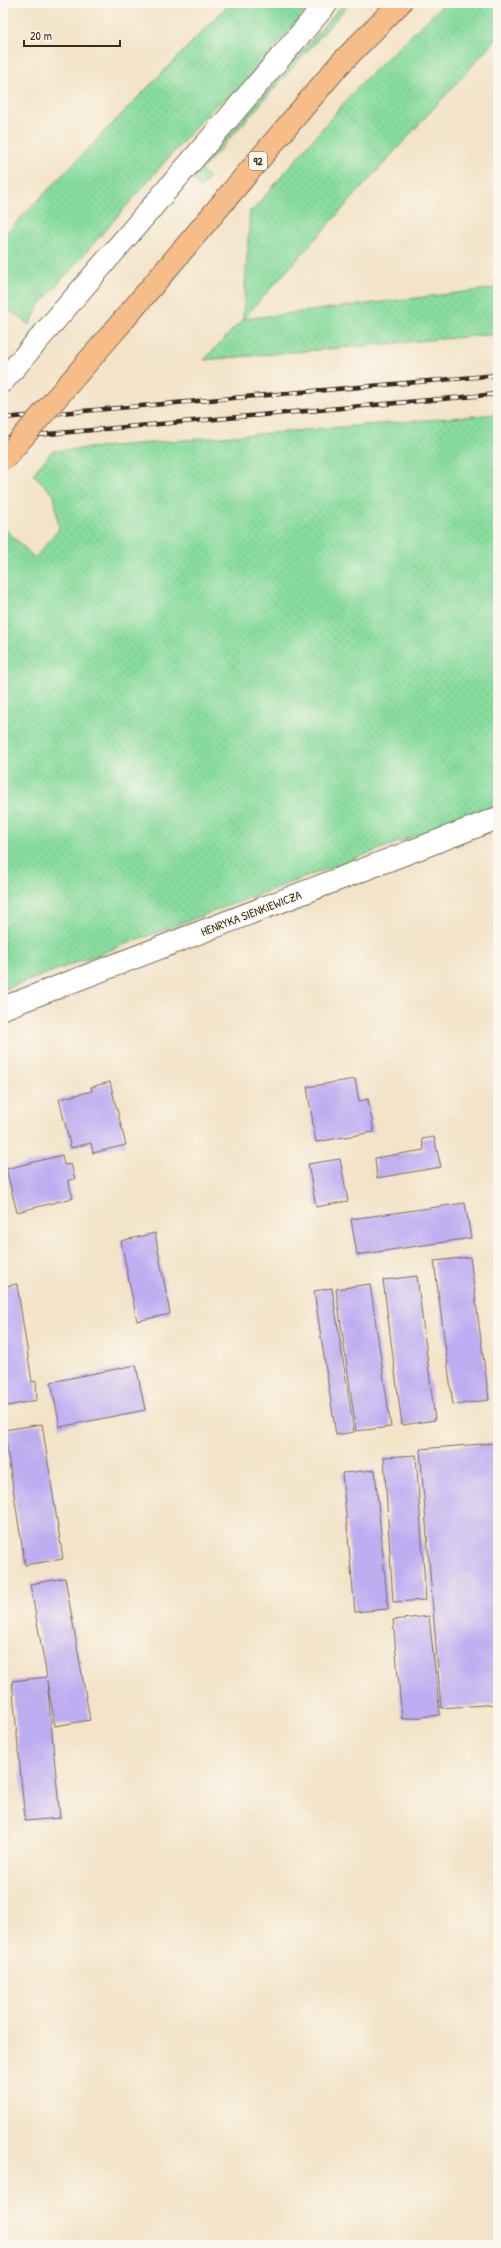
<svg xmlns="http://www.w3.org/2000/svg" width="501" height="2248" font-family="'Patrick Hand',sans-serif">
	<defs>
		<pattern id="grass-dots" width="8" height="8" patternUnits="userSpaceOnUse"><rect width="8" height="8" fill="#88dc9e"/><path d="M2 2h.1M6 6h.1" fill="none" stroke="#76bd88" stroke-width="1.8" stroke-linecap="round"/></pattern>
	</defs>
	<rect width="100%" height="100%" fill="#fbf7ec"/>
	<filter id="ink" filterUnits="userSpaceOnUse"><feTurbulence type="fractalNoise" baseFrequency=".025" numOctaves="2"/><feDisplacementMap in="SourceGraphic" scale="8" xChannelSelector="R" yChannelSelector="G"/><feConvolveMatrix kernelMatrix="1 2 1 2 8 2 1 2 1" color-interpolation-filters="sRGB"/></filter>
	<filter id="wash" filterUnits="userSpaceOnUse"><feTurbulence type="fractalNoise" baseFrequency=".012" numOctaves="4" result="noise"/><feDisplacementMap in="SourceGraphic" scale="16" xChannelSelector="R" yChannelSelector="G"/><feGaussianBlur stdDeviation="0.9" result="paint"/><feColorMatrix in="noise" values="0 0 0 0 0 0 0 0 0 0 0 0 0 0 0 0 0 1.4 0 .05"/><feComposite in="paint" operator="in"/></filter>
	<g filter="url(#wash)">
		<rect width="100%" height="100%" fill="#f3e3c8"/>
		<path fill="url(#grass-dots)" stroke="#62835e" d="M230,3H312L238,91L216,105L198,124L38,307L30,325L3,306V236Z
			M344,3H350L201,171L209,177L200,188L193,178L199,169Z
			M445,3H498V37L243,319L498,288V334L204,360L243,319L250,210L252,211L361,83Z
			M498,414V805L3,990V527L35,558L59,529L54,495L33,474L52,451Z"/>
		<g id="blocks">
			<path fill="#bdadf1" d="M355,1079L359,1101L368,1099L374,1132L316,1142L307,1087Z
				M110,1082L126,1145L93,1153L91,1143L71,1148L59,1099L92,1091L91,1087Z
				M434,1137L441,1167L377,1178L375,1158L424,1150L422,1139Z
				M62,1155L64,1165L71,1164L75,1179L68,1180L73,1198L17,1212L6,1169Z
				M340,1159L348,1201L316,1207L308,1164Z
				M465,1203L471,1238L357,1255L351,1219Z
				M155,1233L170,1314L137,1321L121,1241Z
				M470,1257L489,1400L453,1405L434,1261Z
				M417,1276L435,1420L402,1425L383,1280Z
				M17,1284L32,1382L36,1381L37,1400L3,1407V1287Z
				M370,1284L391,1427L356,1431L336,1289Z
				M332,1288L354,1432L336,1435L314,1291Z
				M136,1365L145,1410L60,1427L51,1382Z
				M42,1424L63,1559L25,1565L4,1430Z
				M494,1443L498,1487V1704L441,1708L420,1449Z
				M416,1455L426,1600L393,1602L384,1457Z
				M375,1470L388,1609L355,1612L342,1473Z
				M65,1578L90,1720L55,1726L47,1681L60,1818L25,1821L12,1681L47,1677L30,1584Z
				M429,1616L440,1715L402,1719L393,1620Z"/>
		</g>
	</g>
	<g filter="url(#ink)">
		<use href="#blocks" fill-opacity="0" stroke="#7b6b5a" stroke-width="1"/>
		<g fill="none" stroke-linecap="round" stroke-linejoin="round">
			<g stroke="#7b6b5a" stroke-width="24">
				<path id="minor" d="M3,381L327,3
					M3,1008L498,818"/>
			</g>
			<g stroke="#7b6b5a" stroke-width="24">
				<path id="primary" d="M121,323L339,65L400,3"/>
			</g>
			<use href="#minor" stroke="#fff" stroke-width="22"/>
			<use href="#primary" stroke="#f7bd88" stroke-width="22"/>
			<g stroke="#3b2a1e" stroke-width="4.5">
				<path id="rail" d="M3,418L498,375
					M3,438L498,394"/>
			</g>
			<use href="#rail" stroke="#fbf7ec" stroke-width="3" stroke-dasharray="9" stroke-linecap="butt"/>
			<g stroke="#7b6b5a" stroke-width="24" stroke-linecap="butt">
				<path id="primary-bridge" d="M3,460L121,323"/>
			</g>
			<use href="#primary-bridge" stroke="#f7bd88" stroke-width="22"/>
		</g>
	</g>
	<g text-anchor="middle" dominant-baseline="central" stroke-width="3" stroke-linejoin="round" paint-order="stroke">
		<rect fill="#fbf7ec" stroke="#75685c" stroke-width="1" x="249" y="152" width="18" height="18" rx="3"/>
		<g font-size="11" font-weight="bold" fill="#3b2a1e">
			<text x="258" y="161">92</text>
		</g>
		<g font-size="12" fill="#3b2a1e" stroke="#fbf7ec">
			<text transform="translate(251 913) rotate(-21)">HENRYKA SIENKIEWICZA</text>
		</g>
	</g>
	<rect width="501" height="2248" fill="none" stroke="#fbf7ec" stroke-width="16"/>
	<path d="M24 40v6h96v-6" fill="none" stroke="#3b2a1e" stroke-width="2"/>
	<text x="30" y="40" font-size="12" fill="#3b2a1e" stroke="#fbf7ec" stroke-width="3" paint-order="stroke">20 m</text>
</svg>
